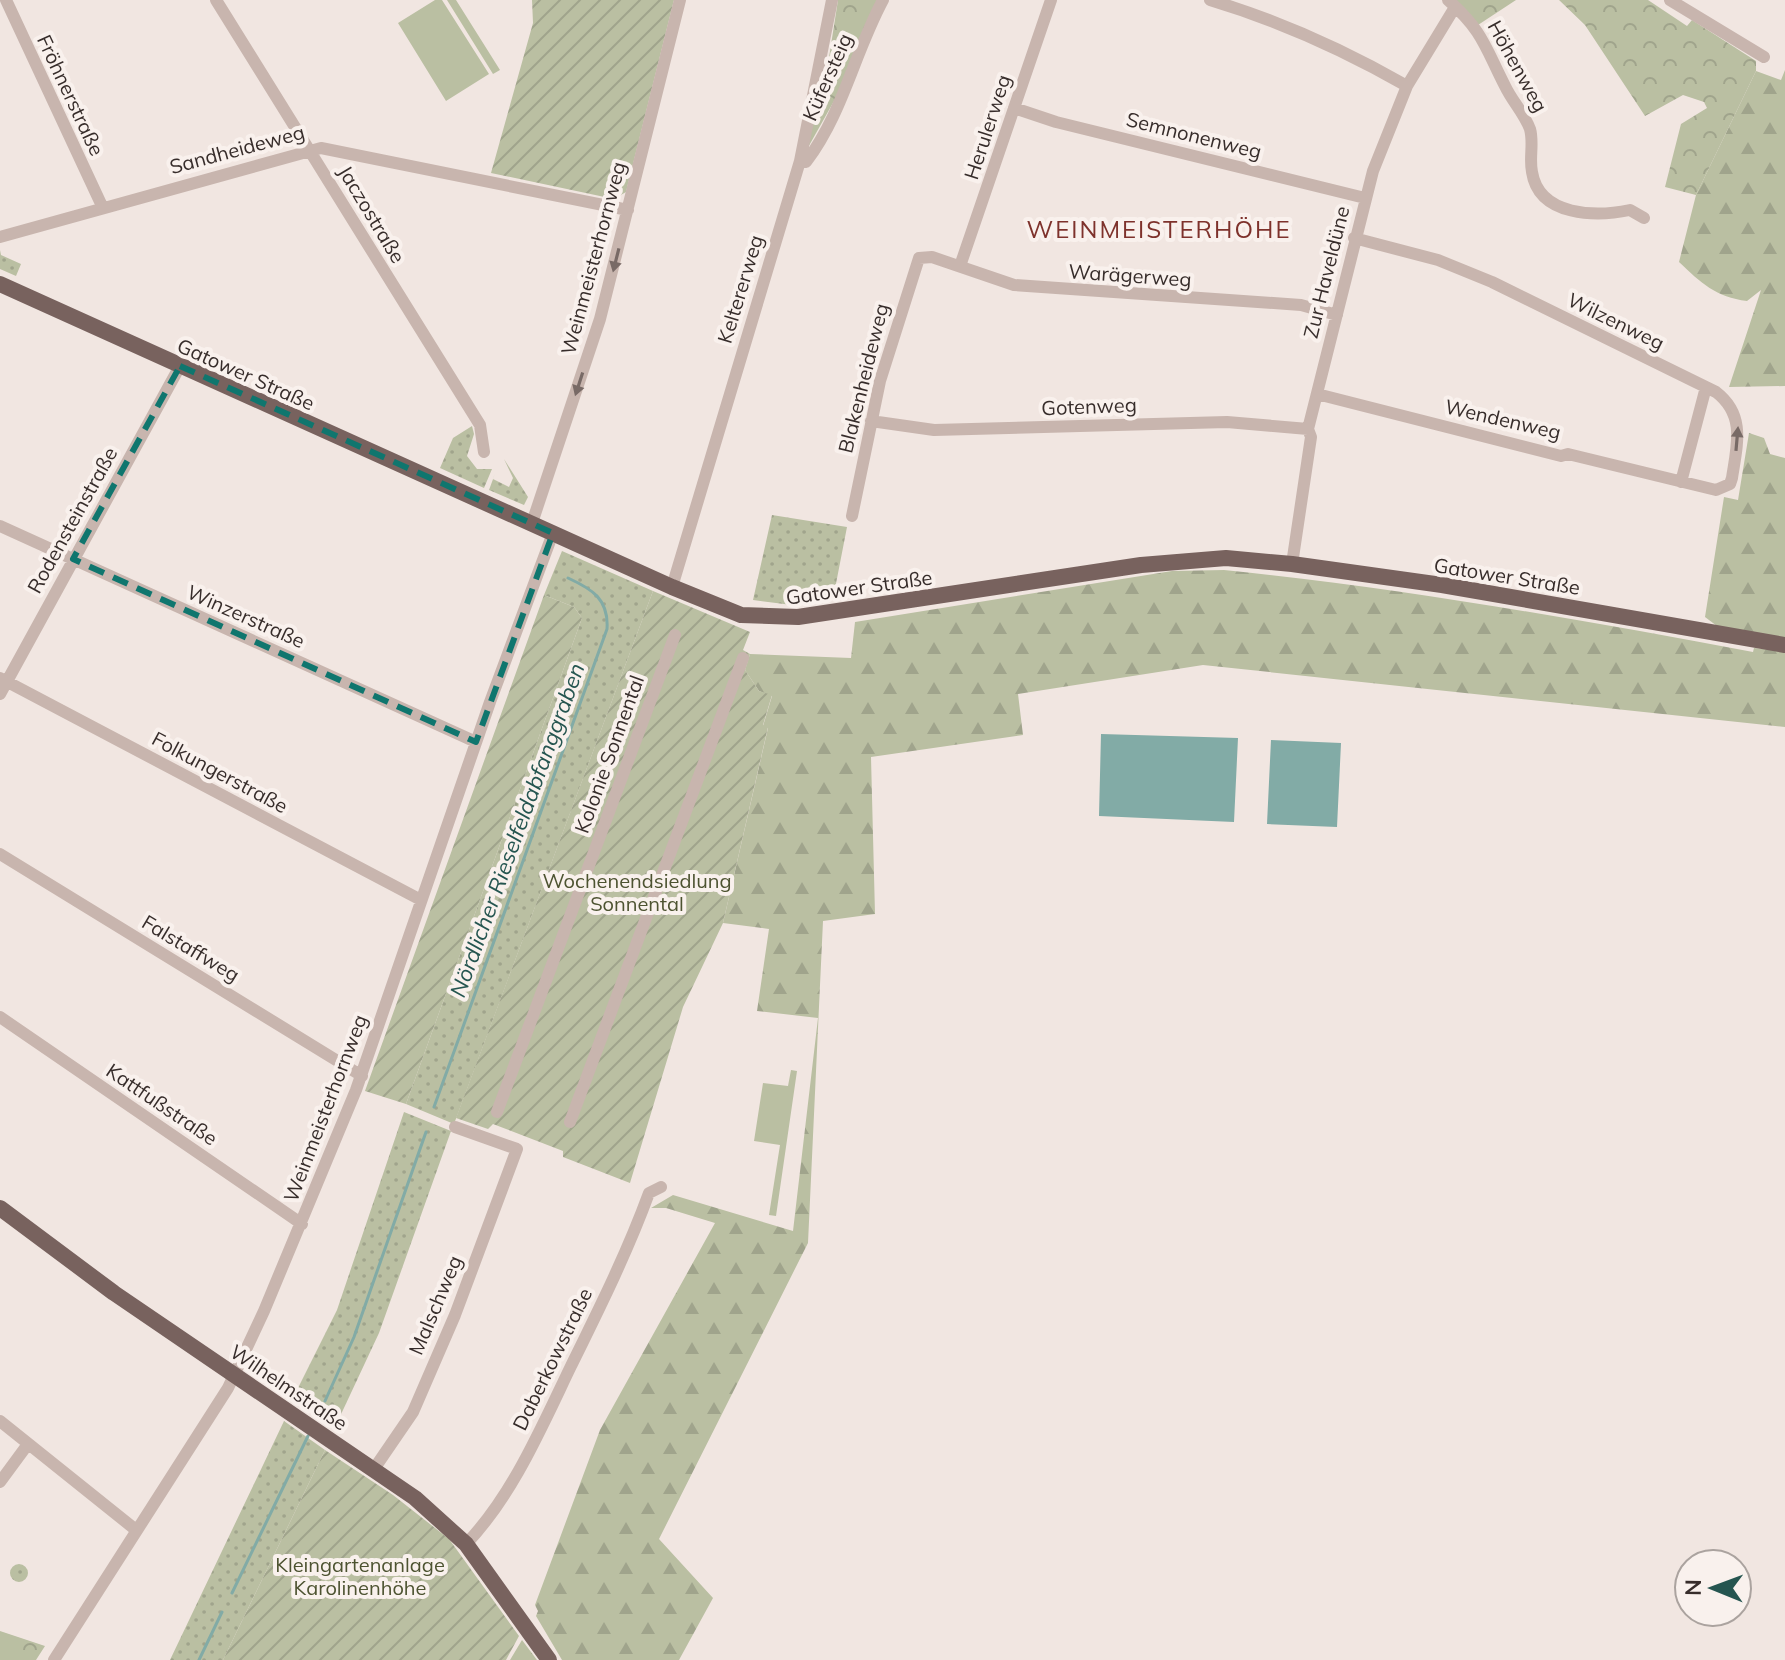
<svg xmlns="http://www.w3.org/2000/svg" width="1785" height="1660" font-family="Mulish,sans-serif">
	<defs>
		<pattern id="grass-dots" width="8" height="8" patternUnits="userSpaceOnUse" patternTransform="scale(2)"><rect width="8" height="8" fill="#babfa2"/><path d="M2 2h.1M6 6h.1" fill="none" stroke="#a0a48c" stroke-width="1.8" stroke-linecap="round"/></pattern>
		<pattern id="forest-firs" width="22" height="20" patternUnits="userSpaceOnUse" patternTransform="scale(2)"><rect width="22" height="20" fill="#babfa2"/><path d="M5 1l3.5 6h-7zM16 11l3.5 6h-7z" fill="#a0a48c"/></pattern>
		<pattern id="park-crowns" width="20" height="18" patternUnits="userSpaceOnUse" patternTransform="scale(2)"><rect width="20" height="18" fill="#babfa2"/><path d="M2 6a3 3 0 1 1 6 0M12 15a3 3 0 1 1 6 0" fill="none" stroke="#a0a48c"/></pattern>
		<pattern id="garden-furrows" width="10" height="10" patternUnits="userSpaceOnUse" patternTransform="scale(2)"><rect width="10" height="10" fill="#babfa2"/><path d="M-1 1l2-2M0 10L10 0M9 11l2-2" fill="none" stroke="#a0a48c"/></pattern>
	</defs>
	<rect width="100%" height="100%" fill="#f1e6e1"/>
	<path fill="url(#grass-dots)" d="M0,250L1,255L21,264L16,276L0,269Z
		M472,426L474,434L467,456L477,469H492L484,488L440,468L453,438Z
		M504,459L528,497L524,505L489,490L496,471L493,479L509,487L513,478Z
		M772,515L847,527L833,599L792,605L753,600Z
		M562,551L653,591L454,1124L406,1104L582,618L574,607L544,595Z
		M404,1112L451,1131L379,1333L336,1425L294,1396L337,1310Z
		M284,1421L325,1450L223,1660H170Z
		M10 1573a9 9 0 1 1 18 0a9 9 0 1 1-18 0Z"/>
	<path fill="url(#forest-firs)" d="M1785,70V386L1729,387L1761,290L1747,301C1716,297 1701,283 1679,262L1696,195L1756,71L1781,80Z
		M1749,433L1764,438L1770,454L1785,458V638L1717,626L1705,617L1724,497L1738,500Z
		M1224,570C1402,588 1577,619 1753,652L1754,648L1785,651V727L1203,665L1018,694L1023,735L871,757L875,914L823,921L808,1243L659,1539L713,1598L679,1660H562L536,1616L538,1611L535,1605L600,1430L715,1223L666,1208H651L673,1195L793,1231L818,1018L757,1011L769,929L723,923L768,728L763,726L772,696L759,691L745,670L750,654L851,658L855,622L1172,571Z
		M522,1640L537,1660H510Z"/>
	<path fill="url(#park-crowns)" d="M838,0H878L843,85L806,151L828,64Z
		M1453,0H1516L1478,25Z
		M1559,0H1648L1687,26L1692,20L1756,61V71L1696,195L1665,187L1681,124L1707,108L1704,102L1683,95L1645,116L1585,25Z
		M0,1631L45,1646L36,1660H0Z"/>
	<path fill="url(#garden-furrows)" d="M532,0H674L626,192L614,199L491,173L533,23Z
		M653,591L750,632L743,650L750,654L745,670L759,691L772,695L763,725L768,727L723,923L683,1007L630,1183L563,1157V1151L493,1124L488,1129L456,1118Z
		M544,595L574,607L582,618L406,1104L365,1091Z
		M325,1450L393,1495L449,1539L519,1636L506,1660H223Z"/>
	<path fill="#babfa2" d="M435,0H442L489,74L446,101L398,23Z
		M447,0H456L500,70L493,74Z
		M791,1070L797,1071L776,1216L769,1215L780,1145L754,1141L763,1083L788,1086Z"/>
	<path fill="#82aba6" d="M1101,734L1238,738L1234,822L1099,816Z
		M1271,740L1341,743L1337,827L1267,824Z"/>
	<g fill="none" stroke-linecap="round" stroke-linejoin="round">
		<path stroke="#82aba6" stroke-width="3" d="M434,1107L607,629C609,599 592,589 568,578
			M325,1401L354,1337L426,1132
			M232,1593L308,1436
			M199,1660L222,1612"/>
		<path stroke="#c8b5ae" stroke-width="12" d="M6,0L102,206
			M216,0L480,425L484,452
			M1210,0C1280,21 1344,50 1407,86
			M1448,0C1483,31 1485,47 1505,86C1512,101 1524,113 1530,129C1534,143 1529,158 1532,172C1539,217 1597,217 1630,210L1644,218
			M1670,0L1764,57
			M1014,108L1056,122L1365,198
			M800,161L806,162C843,113 854,54 883,0
			M0,237L321,148L628,210
			M960,266L1051,0
			M1317,394L1561,456L1568,454L1716,490L1730,484L1732,478C1737,445 1746,415 1716,392L1492,282L1438,260L1354,238
			M871,421L934,430L1227,422L1308,429
			M1681,482L1706,387
			M852,516L880,381L919,258L932,257L1014,285L1301,305L1337,315
			M532,523L600,319L680,0
			M0,526L476,742
			M1292,564L1311,437L1308,429L1373,171L1407,86L1455,7
			M672,587L800,161L832,0
			M0,678L421,900
			M0,694L180,366
			M0,854L362,1076
			M0,1017L302,1224
			M497,1112L675,635
			M570,1122L743,658
			M0,1421L136,1530
			M374,1469L413,1412L455,1315L517,1149L455,1127
			M0,1482L28,1444
			M466,1544C513,1495 542,1426 571,1366C599,1309 627,1253 649,1193L661,1187
			M54,1660L228,1388L264,1311L356,1090L490,702L553,533"/>
		<path stroke="#78625e" stroke-width="16" d="M0,284L672,587L741,615L798,617L1141,565L1226,558L1292,564L1442,585L1785,645
			M0,1208L114,1293L415,1498L466,1544L549,1660"/>
	</g>
	<defs><path id="oneway-solid" d="M-6-.8H1V-3.2L6.5 0L1 3.2V.8H-6Z" transform="scale(2)"/></defs>
	<g fill="#786a66">
		<use href="#oneway-solid" transform="translate(616 260) rotate(104)"/>
		<use href="#oneway-solid" transform="translate(579 384) rotate(108)"/>
		<use href="#oneway-solid" transform="translate(1737 439) rotate(-85)"/>
	</g>
	<path fill="none" stroke="#0f766e" stroke-width="6" stroke-dasharray="16 10" stroke-linejoin="round" d="M180,366L553,533L476,742L73,559Z"/>
	<g text-anchor="middle" dominant-baseline="central" stroke-width="8" stroke-linejoin="round" paint-order="stroke">
		<g font-size="20" fill="#372d2b" stroke="#f9f1ed">
			<text transform="translate(1518 66) rotate(61)">Höhenweg</text>
			<text transform="translate(827 77) rotate(-66)">Küfersteig</text>
			<text transform="translate(71 95) rotate(65)">Fröhnerstraße</text>
			<text transform="translate(987 127) rotate(-72)">Herulerweg</text>
			<text transform="translate(1194 135) rotate(14)">Semnonenweg</text>
			<text transform="translate(237 149) rotate(-15)">Sandheideweg</text>
			<text transform="translate(372 214) rotate(59)">Jaczostraße</text>
			<text transform="translate(593 258) rotate(-75)">Weinmeisterhornweg</text>
			<text transform="translate(1326 272) rotate(-76)">Zur Haveldüne</text>
			<text transform="translate(1130 275) rotate(4)">Warägerweg</text>
			<text transform="translate(740 289) rotate(-73)">Keltererweg</text>
			<text transform="translate(1616 321) rotate(26)">Wilzenweg</text>
			<text transform="translate(246 374) rotate(24)">Gatower Straße</text>
			<text transform="translate(863 378) rotate(-76)">Blakenheideweg</text>
			<text transform="translate(1089 406) rotate(-2)">Gotenweg</text>
			<text transform="translate(1503 419) rotate(13)">Wendenweg</text>
			<text transform="translate(72 520) rotate(-61)">Rodensteinstraße</text>
			<text transform="translate(1507 576) rotate(9)">Gatower Straße</text>
			<text transform="translate(859 587) rotate(-8)">Gatower Straße</text>
			<text transform="translate(246 616) rotate(24)">Winzerstraße</text>
			<text transform="translate(609 754) rotate(-70)">Kolonie Sonnental</text>
			<text transform="translate(220 772) rotate(28)">Folkungerstraße</text>
			<text transform="translate(191 948) rotate(31)">Falstaffweg</text>
			<text transform="translate(162 1104) rotate(34)">Kattfußstraße</text>
			<text transform="translate(325 1108) rotate(-69)">Weinmeisterhornweg</text>
			<text transform="translate(435 1305) rotate(-67)">Malschweg</text>
			<text transform="translate(552 1359) rotate(-64)">Daberkowstraße</text>
			<text transform="translate(289 1387) rotate(34)">Wilhelmstraße</text>
		</g>
		<g font-size="20" fill="#4d5331" stroke="#f9f1ed">
			<text x="637" y="880">Wochenendsiedlung<tspan x="637" dy="23">Sonnental</tspan></text>
			<text x="360" y="1564">Kleingartenanlage<tspan x="360" dy="23">Karolinenhöhe</tspan></text>
		</g>
		<g font-size="22" font-style="italic" fill="#255550" stroke="#f9f1ed">
			<text transform="translate(517 830) rotate(-70)">Nördlicher Rieselfeldabfanggraben</text>
		</g>
		<g font-size="24" letter-spacing="2" fill="#7e322c" stroke="#f9f1ed">
			<text x="1159" y="229">WEINMEISTERHÖHE</text>
		</g>
	</g>
	<g transform="translate(1713 1588) rotate(271)"><circle r="38" fill="#f9f1ed" stroke="#aba39f" stroke-width="2"/>
	<path d="M0-6L14 30L0 20L-14 30Z" fill="#255550"/>
	<text y="-12" font-size="22" font-weight="bold" text-anchor="middle" fill="#372d2b">N</text>
	</g>
</svg>
